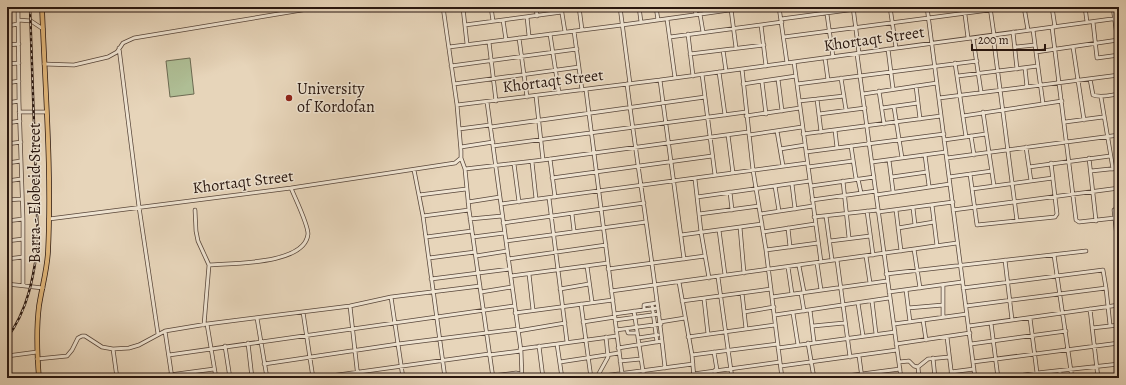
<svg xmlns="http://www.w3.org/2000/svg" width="1126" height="385" font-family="Alegreya,serif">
	<rect width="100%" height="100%" fill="#e7d5ba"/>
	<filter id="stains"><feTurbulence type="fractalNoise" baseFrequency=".005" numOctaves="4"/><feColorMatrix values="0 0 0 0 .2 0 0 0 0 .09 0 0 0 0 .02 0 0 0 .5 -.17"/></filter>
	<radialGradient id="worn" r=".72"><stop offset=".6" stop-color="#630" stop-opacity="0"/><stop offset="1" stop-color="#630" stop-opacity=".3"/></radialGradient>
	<path fill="#afbe95" stroke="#6c6a52" d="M190,58L194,94L170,97L166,61Z"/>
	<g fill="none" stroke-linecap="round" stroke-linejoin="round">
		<g stroke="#58463a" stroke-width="4.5">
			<path id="minor" d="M18,7L19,101L23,219V285
				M443,7L457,105
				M491,7L493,21
				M536,7L537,16
				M561,7L565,32
				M579,7L582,30
				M620,7L630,84
				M639,7L641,22
				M656,7L658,20
				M694,7L696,14
				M779,7L787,63
				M826,7L833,57
				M853,7L859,53
				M890,7L896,48
				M927,7L975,378
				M964,7L968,38
				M990,7L994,35
				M1024,7L1028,30
				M1052,7L1055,27
				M1085,7L1087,22
				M1113,7L1119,51
				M463,8L467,44
				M621,8L629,7
				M7,9L18,7
				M731,9L736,48
				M444,10L469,7
				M579,10L603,7
				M700,14L703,32
				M527,17L529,36
				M667,19L675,78
				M781,19L871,7
				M18,20L31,21L43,29
				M503,20L506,40
				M1093,22L1097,58L1119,55
				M465,25L562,12
				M761,25L766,66
				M7,26L18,24
				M1052,27L1076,220L1079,222L1115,218
				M1033,30L1043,104
				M574,31L582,90
				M1013,32L1017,69
				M550,34L559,93
				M688,34L693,76
				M993,35L1017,221
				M670,37L782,22
				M784,37L1012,7
				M519,38L527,97
				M973,38L981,92
				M489,42L496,101
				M7,45L19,44
				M449,47L622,25L751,7
				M1015,47L1035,45
				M1073,47L1084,120
				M119,48L139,207L158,334
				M888,49L893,89
				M723,50L726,71
				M1036,52L1118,40
				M690,54L764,45
				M857,54L901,378
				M825,58L828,80
				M794,62L821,262
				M955,63L966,137
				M7,64L19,63
				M44,64L74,65L108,57L117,52L123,43L134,38L320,7
				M451,66L577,49
				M1025,68L1027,87
				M742,69L753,170L766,250L782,378
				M719,72L725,115
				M702,74L715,175
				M958,76L1038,66
				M841,78L846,110
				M778,79L782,111
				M1090,79L1093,95C1101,98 1111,95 1119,94
				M660,80L684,259
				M762,82L766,114
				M7,83L19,81
				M454,84L579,67
				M627,84C639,179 655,273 665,368
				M743,84L796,76
				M797,84L977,61
				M916,86L920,119
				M586,90L622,374
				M879,91L884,124
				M863,94L937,83
				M536,96L543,160
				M1101,97L1113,169
				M939,98L1119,75
				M817,99L821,132
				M799,101L844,96
				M487,102L521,351L522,378
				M7,103L19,101
				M894,107L902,158
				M882,108L918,103
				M19,112H46
				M983,112L994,186
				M819,114L865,108
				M746,116L800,108
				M963,116L1062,101
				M1065,122L1103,117
				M7,123L20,121
				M491,127L705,97
				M459,129L490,125
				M835,130L837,148
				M777,131L783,166
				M803,134L941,116
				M728,135L733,173
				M749,135L802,127
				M971,136L974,155
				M944,140L986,134
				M7,144L21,142
				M493,146L746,112
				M851,146L856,179
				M461,147L493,142
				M1026,147L1031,181
				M780,149L805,145
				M806,152L944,134
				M925,155L929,186
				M461,158L465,169L469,210L493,378
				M947,158L1119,135
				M1089,158L1096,221
				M550,159L555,197
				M889,160L893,191
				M532,162L536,199
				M872,162L946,152
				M7,163L21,161
				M514,164L519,202
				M808,167L853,161
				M1029,167L1110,156
				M465,169L543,160L748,132
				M414,170L423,216L445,378
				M1091,171L1119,168
				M970,174L977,225L1055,217L1057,214L1051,163
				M892,177L927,172
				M949,177L992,171
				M552,178L712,156
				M695,179L701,232L709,278
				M858,179L861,193
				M7,181L21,179
				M843,181L849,238
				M792,184L795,209
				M775,186L779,211
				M811,186L874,177
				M972,189L1053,178
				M730,192L732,210
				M419,195L466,189
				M876,195L950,184
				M697,197L810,181
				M549,198L567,342
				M7,200L22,199
				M812,200L876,191
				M468,202L500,197
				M501,204L807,163
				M932,205L937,246
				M1119,207L1114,210L1117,238L1119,240
				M913,208L915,225
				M195,210L196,231L198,241L209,265L204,325
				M896,210L901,251
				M953,210L1119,188
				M867,211L873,255
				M878,212L953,202
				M572,214L574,231
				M699,214L759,206
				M760,214L813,206
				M423,216L469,210
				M826,216L832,260
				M814,217L878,210
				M49,219L291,188L455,163L461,158V151L457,105L660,80L1119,18
				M470,219L502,216
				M7,221L23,219
				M503,223L644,203
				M740,227L744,273
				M788,228L790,247
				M898,228L934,222
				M719,230L725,275
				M763,232L815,224
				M681,235L762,224
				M426,237L472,231
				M473,237L504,233
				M7,241L23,239
				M506,241L646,222
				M830,241L870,236
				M914,249L920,288
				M766,250L818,243
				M1054,255L1072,378
				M476,256L507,251
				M866,256L870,283
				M429,258L475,252
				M7,259L23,257
				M508,259L606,245
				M837,260L850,357
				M1005,260L1012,320
				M817,263L821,290
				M209,265C231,263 305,265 308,234C308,224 295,198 291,188
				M587,266L592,302
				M799,266L804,292
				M788,267L792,294
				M608,269L705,256
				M529,274L533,310
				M886,274L1086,251
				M511,276L608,263
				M718,277L732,378
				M431,279L510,269
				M679,282L692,355L694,378
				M7,284L43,288
				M943,285V317
				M963,288L1103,270L1106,288L1110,325
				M560,289L589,284
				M906,290L910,322
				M611,291L957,243
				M481,292L512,287
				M889,292L962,282
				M742,293L746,329
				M801,293L804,311
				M391,297L403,378
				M772,297L887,281
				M704,299L708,334
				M682,301L771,289
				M872,301L876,334
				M858,303L863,336
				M581,304L591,378
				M652,304L657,342
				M350,306L358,378
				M966,306L1106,288
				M908,308L943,305
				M1090,309L1098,378
				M644,310V305L657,303
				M810,310L814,342
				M634,311L644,378
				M303,312L313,378
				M744,312L774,307
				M515,313L613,300
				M793,313L798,345
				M614,314L658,308
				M775,315L889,298
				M257,318L267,378
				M1030,318L1037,373
				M615,320L659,314
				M923,320L926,340
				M583,322L615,317
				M660,322L685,318
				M991,323L998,378
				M207,324L216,378
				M894,324L967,314
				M813,326L844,323
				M969,326L1119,305
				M1092,328L1119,325
				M627,329L628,333H637
				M616,330L661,324
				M165,331L172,378
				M518,331L565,323
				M688,337L775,325
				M947,337L952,378
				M638,338L658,335
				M248,343L252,378
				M808,343L814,378
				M557,344L562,378
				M896,344L970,333
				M971,344L1066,331
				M225,346L230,378
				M539,346L543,378
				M618,348L662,341
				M778,348L895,332
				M113,349L117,378
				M520,349L617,336
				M714,352L717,370
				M169,355L514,306
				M489,355L521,351
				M692,355L778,344
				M7,356L37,352
				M859,356L862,378
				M933,358L935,378
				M37,359L67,356L72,350L78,338L82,336H85L102,347L113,349L129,348L139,345L165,331L207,324L350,306L391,297L480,286
				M7,361L10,378
				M620,361L641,359
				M560,362L619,353
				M899,362L909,361L914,366L918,367L928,359L949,357
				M973,362L1119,343
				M264,364L398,344L518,329
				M781,366L897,350
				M918,367L919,378
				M715,370L716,378
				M1060,371V378
				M951,372L974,369
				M693,374L780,362
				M597,377L608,357L606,337
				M147,378L214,369
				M316,378L489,354
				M476,378L516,373L521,374
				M588,378L693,364
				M831,378L900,369
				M1004,378L1037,373L1119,364"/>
		</g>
		<g stroke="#291710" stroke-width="5.5">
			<path id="major" d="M39,378C37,354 36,330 39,306C42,287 47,270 48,252C52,171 45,88 42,7"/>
		</g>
		<use href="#minor" stroke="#efe4d2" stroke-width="3"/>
		<use href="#major" stroke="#e4ba7d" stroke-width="4"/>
		<g stroke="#291710" stroke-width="2.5">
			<path id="rail" d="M7,338C28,310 34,276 38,242L30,7"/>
		</g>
		<use href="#rail" stroke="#efe4d2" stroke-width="1" stroke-dasharray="3" stroke-linecap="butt"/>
	</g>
	<circle fill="#8f2418" stroke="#efe4d2" stroke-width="1.5" cx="289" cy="98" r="4"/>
	<g text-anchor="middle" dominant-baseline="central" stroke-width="3" stroke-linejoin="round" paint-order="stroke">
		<g font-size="16" fill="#291710" stroke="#efe4d2">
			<text transform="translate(874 39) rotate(-8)">Khortaqt Street</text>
			<text transform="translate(553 81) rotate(-7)">Khortaqt Street</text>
			<text transform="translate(243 182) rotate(-7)">Khortaqt Street</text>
			<text transform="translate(35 193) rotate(-90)">Barra - Elobeid Street</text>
		</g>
		<g font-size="16" fill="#291710" stroke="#efe4d2" text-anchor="start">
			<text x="297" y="89">University<tspan x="297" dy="18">of Kordofan</tspan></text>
		</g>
	</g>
	<rect width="1126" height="385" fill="none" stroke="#e7d5ba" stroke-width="24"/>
	<rect x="8" y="8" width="1110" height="369" fill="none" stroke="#291710" stroke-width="2"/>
	<rect x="12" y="12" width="1102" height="361" fill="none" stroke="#291710"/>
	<path d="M972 44v6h73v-6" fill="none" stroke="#291710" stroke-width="2"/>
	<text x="978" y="44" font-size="12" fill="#291710" stroke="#efe4d2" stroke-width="3" paint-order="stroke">200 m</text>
	<rect width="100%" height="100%" filter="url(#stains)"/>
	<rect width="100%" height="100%" fill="url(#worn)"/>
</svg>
